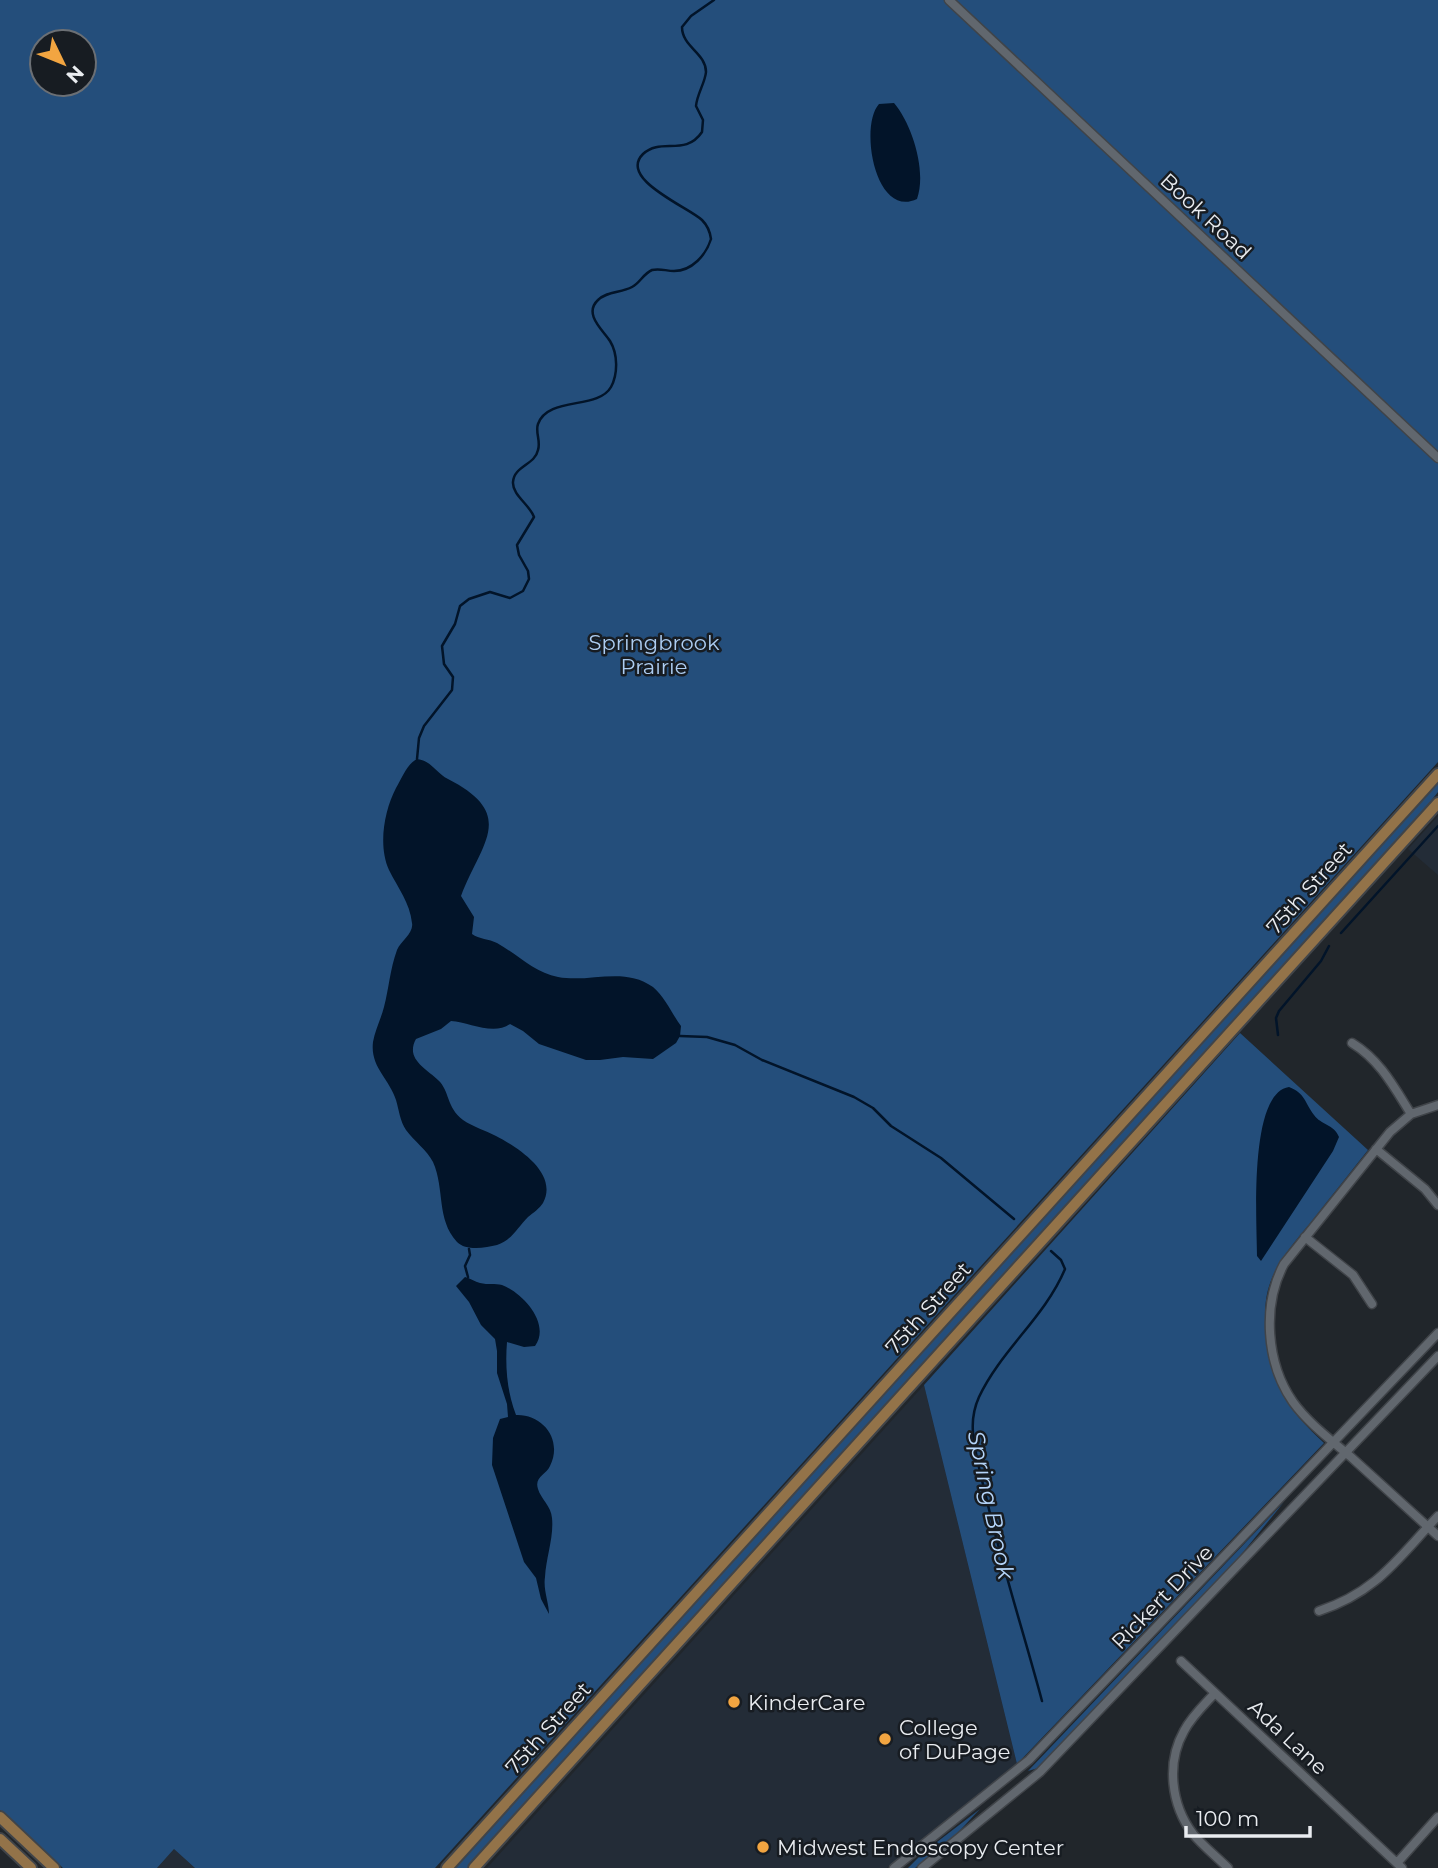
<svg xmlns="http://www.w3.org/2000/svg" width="1438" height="1868" font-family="Montserrat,sans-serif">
	<rect width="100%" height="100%" fill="#21262b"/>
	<path fill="#232c37" d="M1438,816V875L1408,849Z
		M924,1385L1017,1764L887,1868H487Z
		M174,1849L195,1868H157Z"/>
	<path fill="#244e7b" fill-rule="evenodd" d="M0,0H1438V762L435,1868H195L174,1849L157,1868H63L0,1810ZM42,42H84V84H42Z
		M1438,780V792L1418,817L565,1762L468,1868H453Z
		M1240,1033L1368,1150C1350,1173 1332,1195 1315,1217C1296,1241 1273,1264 1267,1294C1263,1313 1267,1330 1270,1348C1279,1396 1289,1410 1324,1443L1017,1764L924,1385Z
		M1284,1502L1231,1567L1052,1754L1038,1768L1028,1771Z
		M980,1809L950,1841L915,1868H908L924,1852Z"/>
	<path fill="#021429" d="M894,103C912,124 927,171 917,199C875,219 859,126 879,104Z
		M417,759C432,761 436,773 448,779C518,815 481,843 461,896L474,917L472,934C479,939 489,939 497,943C517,954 535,973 558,977C590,983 624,966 653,987C665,997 672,1014 681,1026L680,1036L676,1043L653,1059L623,1057L600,1060H586L539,1044L523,1031L510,1024C493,1036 469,1022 451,1021L441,1029L416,1039C405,1059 426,1068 438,1080C450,1091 446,1107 463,1120C473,1127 485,1130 496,1136C517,1147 559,1173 543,1203C540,1208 533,1213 528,1217C518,1227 511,1241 497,1245C485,1248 466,1251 457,1242C436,1219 445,1189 433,1162C427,1150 414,1141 406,1130C400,1121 399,1110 396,1100C389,1078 370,1067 373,1042C375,1030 381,1019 384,1007C389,988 390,969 397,950C401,941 414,933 412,923C410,903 398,888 389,870C378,846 384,811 396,788C402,778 407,764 417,759Z
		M1289,1087C1305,1093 1305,1103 1314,1115C1321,1125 1334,1124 1339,1137L1333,1151L1261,1261L1257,1256C1257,1225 1248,1093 1289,1087Z
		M465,1277C470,1278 475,1282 480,1283C488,1285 495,1283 502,1285C523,1293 551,1324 535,1346L524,1347L507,1342C505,1366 507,1392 516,1415C543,1414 563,1440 550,1466C546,1475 534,1477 538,1489C541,1499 551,1506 552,1518C554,1537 546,1558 545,1577C543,1590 549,1603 549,1614L541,1599L536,1578L524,1562L492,1465L493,1438L500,1419L508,1417L507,1404L497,1373V1351L495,1339L481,1325L469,1302L456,1286Z"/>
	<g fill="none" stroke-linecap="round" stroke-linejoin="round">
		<path stroke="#021429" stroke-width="2.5" d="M417,759L419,738L424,726L452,690L453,677L444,664L442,646L455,624L460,606L469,599L490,592L510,598L523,591L529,579L528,571L519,555L517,545L534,517C530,505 512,495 513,482C514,466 535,465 538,450C541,441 535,432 538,424C548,396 598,410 611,387C618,374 618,354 610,341C603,330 583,314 598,300C607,291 621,293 632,287C640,283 643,274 652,270C660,268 666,271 674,271C692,271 706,255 711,239C710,231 707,225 702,220C688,207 618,179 643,154C661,137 685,157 702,132L703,120L696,106C697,94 705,83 706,72C706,53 682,47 682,27L691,16L714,0
			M1341,933L1438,826
			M1278,1035L1276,1018L1279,1011L1321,961L1329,946
			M680,1036L707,1037L735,1045L762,1060L854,1097L873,1108L891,1126L941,1158L1014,1219
			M468,1277L465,1266L470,1255L469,1249
			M1042,1701C1024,1634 1003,1569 987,1501C982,1479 975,1456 973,1433C972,1421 974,1408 979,1397C1001,1350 1045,1317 1065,1269L1061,1260L1051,1251"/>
		<g stroke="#404449" stroke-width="11">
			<path id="minor" d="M949,0L1438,458
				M1352,1043C1380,1060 1394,1087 1411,1114
				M1438,1105L1411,1114L1390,1132L1284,1264C1262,1305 1266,1363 1293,1402C1308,1423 1331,1440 1351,1457C1380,1483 1409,1510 1438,1536
				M1376,1149L1425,1189L1438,1205
				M1305,1237L1353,1275L1372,1304
				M1319,1611C1377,1592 1398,1558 1438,1516
				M1181,1661L1402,1868
				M1215,1693C1204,1705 1192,1716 1184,1731C1166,1763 1171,1805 1193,1834C1203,1846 1217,1857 1228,1868
				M1397,1863L1438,1817
				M894,1868L1029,1760L1438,1333
				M922,1868L1040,1772L1438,1356"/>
		</g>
		<g stroke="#404449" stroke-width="14">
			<path id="major" d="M0,1817L54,1868
				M0,1839L31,1868
				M447,1868L1438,774
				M474,1868L1438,803"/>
		</g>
		<use href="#minor" stroke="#61676e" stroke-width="8"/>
		<use href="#major" stroke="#937349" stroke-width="10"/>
	</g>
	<g fill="#f2a541" stroke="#171c22" stroke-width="2.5">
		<circle cx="734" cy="1702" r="7"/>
		<circle cx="885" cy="1739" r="7"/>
		<circle cx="763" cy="1847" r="7"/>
	</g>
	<g text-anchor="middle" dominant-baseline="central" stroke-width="5" stroke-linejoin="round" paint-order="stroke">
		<g font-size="21" fill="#e9ecf0" stroke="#171c22">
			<text transform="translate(1206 216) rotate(43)">Book Road</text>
			<text transform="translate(1309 888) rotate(-48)">75th Street</text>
			<text transform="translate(928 1308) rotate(-48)">75th Street</text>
			<text transform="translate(1162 1597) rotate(-46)">Rickert Drive</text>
			<text transform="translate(548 1728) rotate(-48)">75th Street</text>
			<text transform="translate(1288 1737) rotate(43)">Ada Lane</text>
		</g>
		<g font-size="21" fill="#adcdf2" stroke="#171c22">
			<text x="654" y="642">Springbrook<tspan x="654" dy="24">Prairie</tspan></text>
		</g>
		<g font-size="21" fill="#e9ecf0" stroke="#171c22" text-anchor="start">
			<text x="748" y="1702">KinderCare</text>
			<text x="899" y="1727">College<tspan x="899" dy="24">of DuPage</tspan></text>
			<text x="777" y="1847">Midwest Endoscopy Center</text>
		</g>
		<g font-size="23" font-style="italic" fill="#b5d5fa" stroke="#171c22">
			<text transform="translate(991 1505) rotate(78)">Spring Brook</text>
		</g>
	</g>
	<g transform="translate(63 63) rotate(133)"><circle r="33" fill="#171c22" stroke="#6b6f74" stroke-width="2"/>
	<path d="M0-5L12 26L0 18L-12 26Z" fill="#f2a541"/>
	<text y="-10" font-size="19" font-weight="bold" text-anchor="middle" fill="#e9ecf0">N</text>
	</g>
	<path d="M1186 1826v10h124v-10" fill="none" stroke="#e9ecf0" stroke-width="3.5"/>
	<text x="1196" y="1826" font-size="21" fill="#e9ecf0" stroke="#171c22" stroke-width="5" paint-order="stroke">100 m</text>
</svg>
